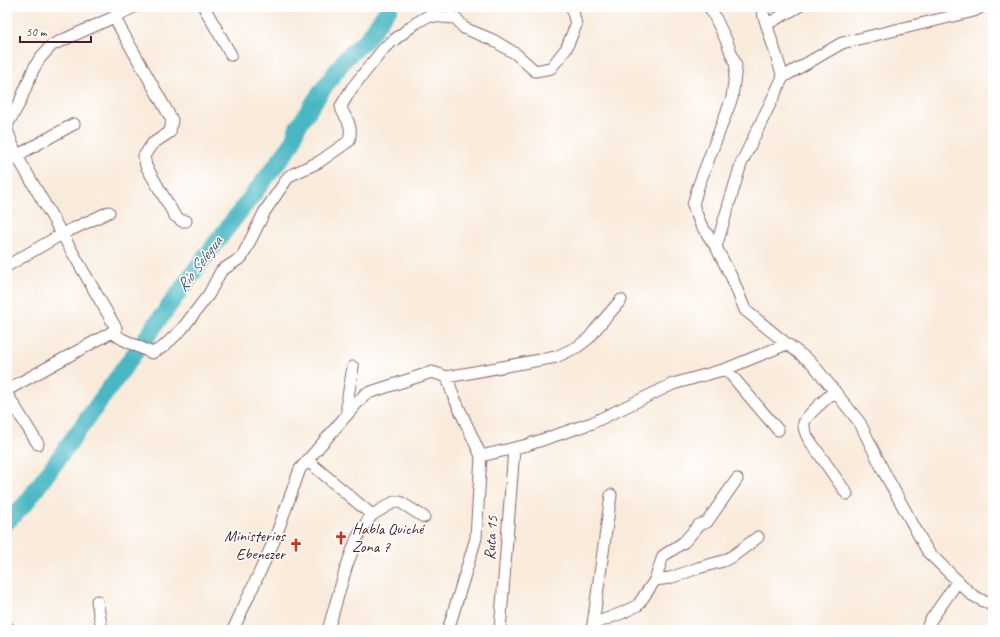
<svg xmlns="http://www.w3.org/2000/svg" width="1000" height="637" font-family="Caveat,sans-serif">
	<rect width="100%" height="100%" fill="#fff"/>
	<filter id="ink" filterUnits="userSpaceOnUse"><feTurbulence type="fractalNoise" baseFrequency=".025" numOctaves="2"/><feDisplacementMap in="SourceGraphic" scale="8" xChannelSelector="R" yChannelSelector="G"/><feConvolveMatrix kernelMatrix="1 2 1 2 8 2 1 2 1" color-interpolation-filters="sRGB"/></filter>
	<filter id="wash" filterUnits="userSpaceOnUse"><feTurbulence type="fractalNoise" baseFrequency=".012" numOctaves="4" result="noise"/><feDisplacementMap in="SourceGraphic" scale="16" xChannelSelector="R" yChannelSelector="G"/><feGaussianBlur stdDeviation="0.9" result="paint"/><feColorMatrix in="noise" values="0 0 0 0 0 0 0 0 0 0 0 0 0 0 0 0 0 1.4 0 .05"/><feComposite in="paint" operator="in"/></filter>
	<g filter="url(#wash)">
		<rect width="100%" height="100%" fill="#f9ebdb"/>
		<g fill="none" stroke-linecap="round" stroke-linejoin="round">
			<path stroke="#49b7c3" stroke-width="17" d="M7,522L26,503L201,262L292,144L297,128L318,96L345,59L366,40L390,7"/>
		</g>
	</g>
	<g filter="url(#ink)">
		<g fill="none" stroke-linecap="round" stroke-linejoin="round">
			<g stroke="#876669" stroke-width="13">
				<path id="minor" d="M204,7L231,55
					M709,7L712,11L727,42L736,66L732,98L698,187L693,205L701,225L716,247L733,280L745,310L787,344
					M761,7L783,77
					M114,17L172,120L170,132L152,144L144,156L146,166L175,216L182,221H186
					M767,24L798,7
					M7,125L19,104L33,70L40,58L52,45L114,17L134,7
					M7,130L17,156L116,328L112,332L7,390
					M7,161L74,124
					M716,247L741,164L783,77L842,43L974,11L981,7
					M7,266L62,234L109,212
					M112,332L122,339L152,353L163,347L182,329L209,294L221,271L242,257L265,211L289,176L319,162L349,141C350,137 351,129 349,124C347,117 342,114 341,106L352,88L385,47L416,23L428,16L456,18L464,28L493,40L516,54L535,71L551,68L566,49L576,25L572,7
					M726,369L778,430
					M447,377L453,395L481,456L476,538L448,630
					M835,391C828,397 806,415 804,423C803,428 806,434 808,438L847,494
					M7,394L38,444
					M347,414V402L353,367
					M481,456L527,445L592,423L673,384L726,369L787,344L812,363L860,423L884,472L928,552L972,595L993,606
					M308,461L372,515
					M655,580L663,556L684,542L699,525L707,522L737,479
					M97,601L102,630
					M593,624L611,495
					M7,626L9,630
					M233,630L274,541L300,469L365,394L432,372L447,377L556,357L577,347L584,342L590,337L595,330L621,300
					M328,630L346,568L357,538L366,523L372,515L394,502H400L424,517
					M500,630L514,449
					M591,630L593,624L622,613L638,605L655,580L670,578L698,568L723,561L733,556L758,537
					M926,630L930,621L958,581"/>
			</g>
			<use href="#minor" stroke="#fff" stroke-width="11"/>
		</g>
	</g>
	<defs>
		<g id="church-bare" transform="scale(1.08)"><path d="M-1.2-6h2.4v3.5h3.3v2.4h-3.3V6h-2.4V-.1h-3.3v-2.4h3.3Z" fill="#c8321e" stroke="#fff" stroke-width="2.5" paint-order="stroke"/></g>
	</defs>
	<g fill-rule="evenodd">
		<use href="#church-bare" x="341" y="538"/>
		<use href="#church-bare" x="296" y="545"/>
	</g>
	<g text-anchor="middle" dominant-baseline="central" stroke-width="3" stroke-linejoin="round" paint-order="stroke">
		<g font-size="16" fill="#4a1f2b" stroke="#fff" text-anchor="start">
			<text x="352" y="529">Habla Quiché<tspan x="352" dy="18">Zona 7</tspan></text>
			<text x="285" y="536" text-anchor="end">Ministerios<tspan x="285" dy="18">Ebenezer</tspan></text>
		</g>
		<g font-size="16" fill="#4a1f2b" stroke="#fff">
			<text transform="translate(491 538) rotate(-86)">Ruta 15</text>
		</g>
		<g font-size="17" font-style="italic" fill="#4a5c68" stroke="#fff">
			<text transform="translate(199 264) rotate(-53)">Río Selegua</text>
		</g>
	</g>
	<rect width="1000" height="637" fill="none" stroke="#fff" stroke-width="24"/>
	<path d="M20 36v6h71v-6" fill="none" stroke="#4a1f2b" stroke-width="2"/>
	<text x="26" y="36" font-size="12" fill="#4a1f2b" stroke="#ffffff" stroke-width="3" paint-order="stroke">50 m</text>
</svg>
